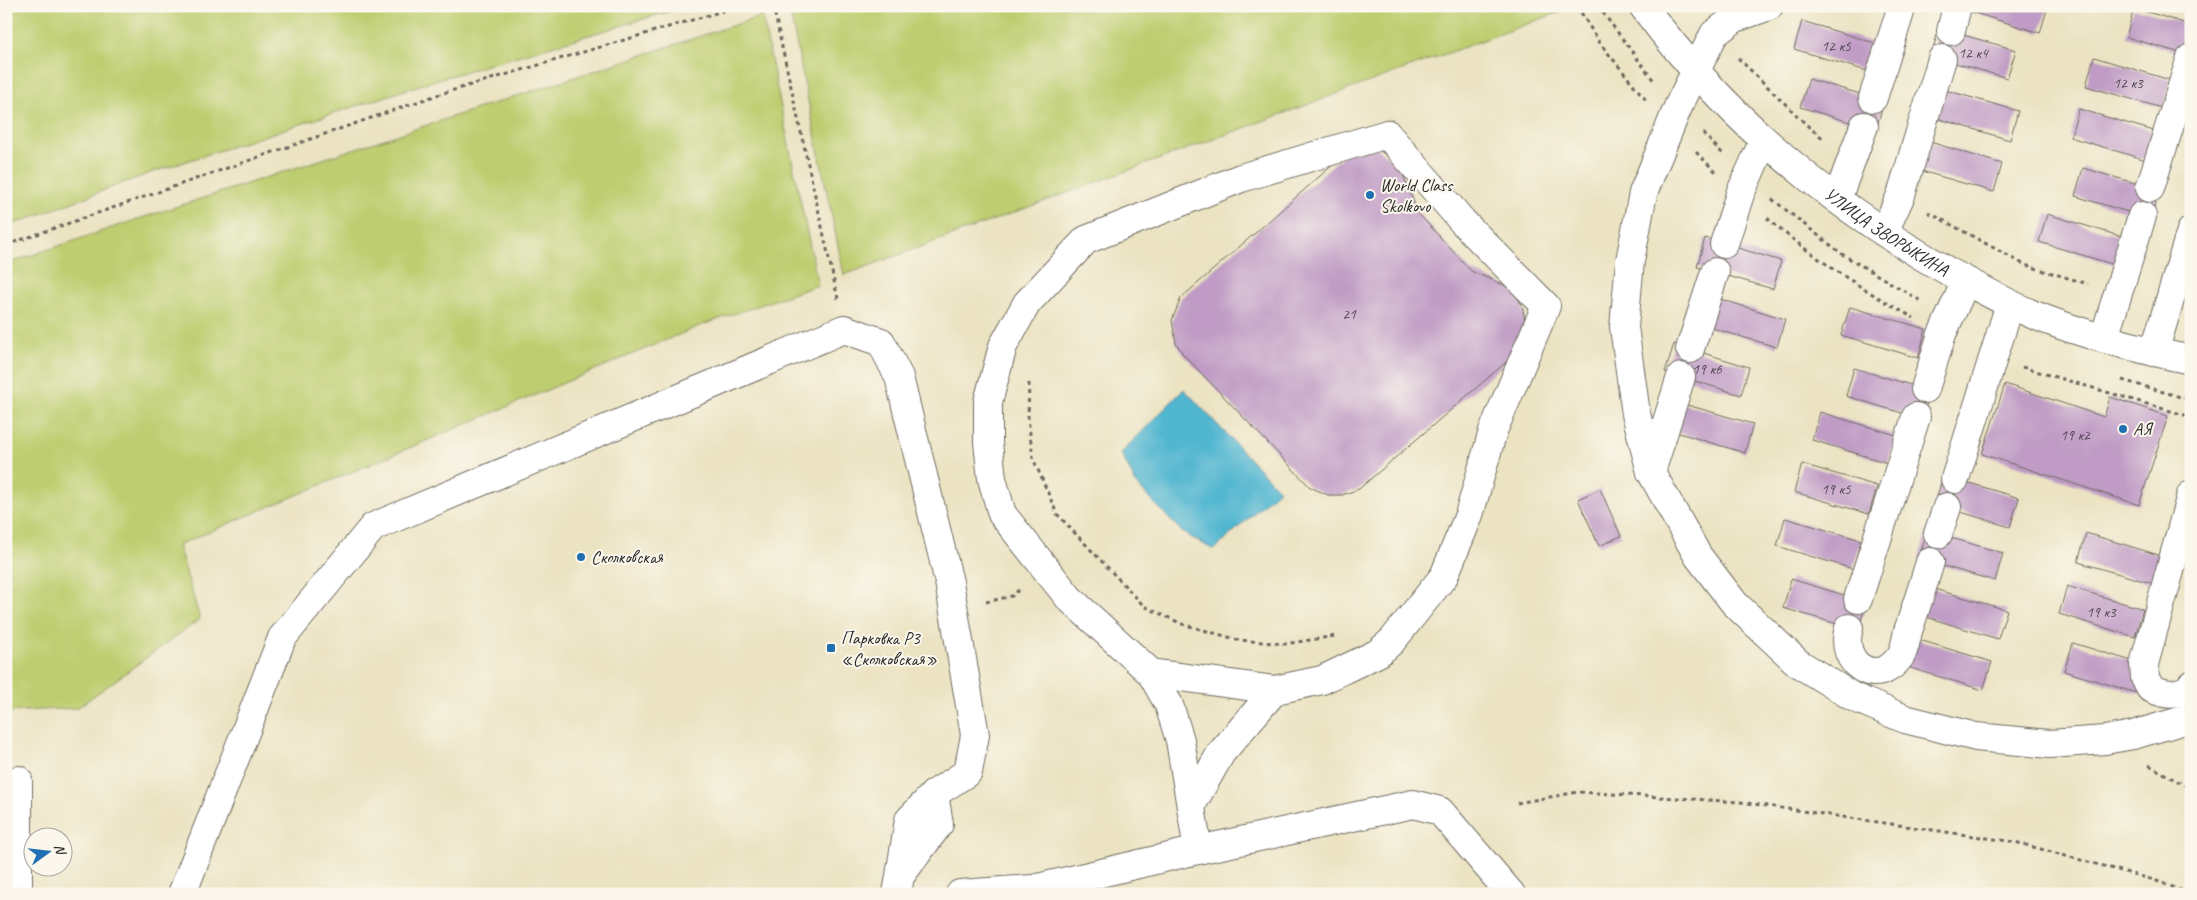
<svg xmlns="http://www.w3.org/2000/svg" width="2197" height="900" font-family="Caveat,sans-serif">
	<rect width="100%" height="100%" fill="#fbf7ec"/>
	<filter id="ink" filterUnits="userSpaceOnUse"><feTurbulence type="fractalNoise" baseFrequency=".02" numOctaves="2"/><feDisplacementMap in="SourceGraphic" scale="10" xChannelSelector="R" yChannelSelector="G"/><feConvolveMatrix kernelMatrix="1 2 1 2 8 2 1 2 1" color-interpolation-filters="sRGB"/></filter>
	<filter id="wash" filterUnits="userSpaceOnUse"><feTurbulence type="fractalNoise" baseFrequency=".0096" numOctaves="4" result="noise"/><feDisplacementMap in="SourceGraphic" scale="20" xChannelSelector="R" yChannelSelector="G"/><feGaussianBlur stdDeviation="1.12" result="paint"/><feColorMatrix in="noise" values="0 0 0 0 0 0 0 0 0 0 0 0 0 0 0 0 0 1.4 0 .05"/><feComposite in="paint" operator="in"/></filter>
	<g filter="url(#wash)">
		<rect width="100%" height="100%" fill="#ebe3c2"/>
		<path fill="#becd70" stroke="#747c4e" d="M6,6H688L436,80L150,173L6,227Z
			M794,6H1563L1565,10L844,275L789,8Z
			M762,16L818,285L702,325L178,545L200,619L77,708L6,712V264L117,226Z"/>
		<path fill="#51b6d0" stroke="#3e707e" d="M1184,389L1279,490L1214,550L1182,532L1137,485L1121,453Z"/>
		<g id="blocks">
			<path fill="#bf9bc5" d="M1966,6H2048L2040,33L1965,10Z
				M2134,8L2191,25V56L2126,37Z
				M1802,21L1878,44L1870,72L1794,49Z
				M1939,28L2016,50L2007,78L1931,56Z
				M2094,57L2170,80L2162,108L2086,86Z
				M1809,79L1884,101L1876,130L1800,107Z
				M1942,89L2018,111L2010,140L1933,117Z
				M2079,109L2154,131L2146,160L2070,137Z
				M1927,141L2002,164L1994,192L1918,170Z
				M1352,148H1377L1400,167L1418,213L1471,271L1511,288L1522,305L1525,320L1519,351L1359,489L1342,495H1328L1310,487L1183,354L1176,343L1172,320L1181,298Z
				M2083,168L2159,190L2151,219L2075,196Z
				M2047,214L2123,237L2115,265L2039,242Z
				M1705,238L1781,261L1773,289L1697,267Z
				M1710,296L1785,319L1777,347L1701,325Z
				M1850,307L1926,329L1918,358L1841,335Z
				M1674,344L1749,367L1741,395L1665,372Z
				M1854,368L1931,391L1922,419L1846,396Z
				M2005,384L2104,417L2110,397L2168,416L2139,505L1982,454Z
				M1677,402L1753,424L1745,453L1669,430Z
				M1820,412L1896,435L1888,463L1812,440Z
				M1802,464L1877,486L1869,514L1794,492Z
				M1943,475L2019,498L2010,527L1935,504Z
				M1600,489L1621,536L1599,546L1578,499Z
				M1785,518L1861,540L1853,569L1777,546Z
				M1927,531L2003,553L1995,581L1919,559Z
				M2086,533L2162,556L2154,584L2078,562Z
				M1791,579L1867,602L1858,630L1783,608Z
				M2067,586L2143,609L2135,637L2059,614Z
				M1931,588L2007,610L1998,639L1923,616Z
				M1916,639L1992,662L1983,690L1907,667Z
				M2073,643L2148,666L2140,694L2064,671Z"/>
		</g>
	</g>
	<g filter="url(#ink)">
		<use href="#blocks" fill-opacity="0" stroke="#6e6b60" stroke-width="1"/>
		<g fill="none" stroke-linecap="round" stroke-linejoin="round">
			<g stroke="#6e6b60" stroke-width="30">
				<g id="minor">
					<path id="s1" d="M1643,6C1725,117 1832,207 1953,274C1980,288 2006,303 2034,315C2084,335 2138,349 2191,360"/>
					<path d="M1769,6L1735,18L1714,34L1678,107L1643,193L1630,261L1624,327L1636,414L1651,472L1698,556L1735,604L1798,663L1853,697L1905,719L1976,737L2050,744L2105,740L2133,735L2191,718"/>
					<path d="M1951,31L1957,6"/>
					<path d="M1873,98L1902,6"/>
					<path d="M1387,134L1463,222L1546,306L1493,431L1469,515L1444,576L1392,641L1378,653L1322,680L1275,690L1151,673L1069,598L1002,514L992,479L988,442V402L1003,346L1027,303L1086,240L1241,178Z"/>
					<path d="M2150,188L2191,58"/>
					<path d="M1837,199L1864,126"/>
					<path d="M1884,232L1901,195L1942,59"/>
					<path d="M1724,244L1740,194L1764,140"/>
					<path d="M2104,338L2142,216"/>
					<path d="M1690,349L1715,272"/>
					<path d="M2154,352L2191,231"/>
					<path d="M1925,389L1942,334L1966,281"/>
					<path d="M1651,472L1681,377"/>
					<path d="M1955,479L2010,304"/>
					<path d="M2191,495L2144,664L2145,678L2150,688C2166,695 2174,696 2189,689L2191,685"/>
					<path d="M1938,534L1947,507"/>
					<path d="M1858,599L1916,417"/>
					<path d="M1849,628C1838,663 1876,690 1900,657C1905,650 1906,639 1908,631C1916,608 1923,585 1930,562"/>
					<path d="M1151,673L1169,705L1180,740L1198,850"/>
					<path d="M1192,804L1221,753L1275,690"/>
					<path d="M901,875L939,824L934,794"/>
					<path d="M18,894V780"/>
					<path d="M182,894L282,638L373,527L844,329L881,342L899,377L949,582L975,735L968,772L934,794L909,820L897,894"/>
					<path d="M960,894L1033,889L1198,850L1413,804L1440,811L1511,894"/>
				</g>
			</g>
			<path stroke="#6e6b60" stroke-width="3" stroke-dasharray="4 4" stroke-linecap="butt" d="M773,6L838,299
				M1577,6L1599,42L1646,100
				M1598,6L1654,81
				M1738,58L1810,128L1824,139
				M1703,133L1723,154
				M1696,152L1716,172
				M1772,199L1842,254L1921,301
				M1928,212L2025,265L2088,284
				M1767,218C1812,257 1863,290 1914,318
				M6,245L440,94L740,6
				M2022,367L2191,417
				M2122,380L2191,400
				M1029,383L1028,418L1033,458L1057,514L1144,606L1182,624L1239,640L1285,644L1335,636
				M986,602L1012,596L1021,588
				M2149,765L2191,789
				M1517,803L1578,792L1740,802L2015,842L2154,880L2191,894"/>
			<use href="#minor" stroke="#fff" stroke-width="28"/>
		</g>
	</g>
	<g fill="#1f6fb2" stroke="#fbf7ec" stroke-width="2">
		<circle cx="1370" cy="195" r="5"/>
		<circle cx="2123" cy="429" r="5"/>
		<circle cx="581" cy="557" r="5"/>
		<rect x="826" y="643" width="10" height="10" rx="2.5"/>
	</g>
	<g text-anchor="middle" dominant-baseline="central" stroke-width="4" stroke-linejoin="round" paint-order="stroke">
		<g font-size="15" fill="#504752">
			<text x="1836" y="46">12 к5</text>
			<text x="1973" y="53">12 к4</text>
			<text x="2128" y="83">12 к3</text>
			<text x="1349" y="314">21</text>
			<text x="1707" y="369">19 к6</text>
			<text x="2075" y="435">19 к2</text>
			<text x="1836" y="489">19 к5</text>
			<text x="2101" y="612">19 к3</text>
		</g>
		<g font-size="18" fill="#2b2b2b" stroke="#fbf7ec" text-anchor="start">
			<text x="1380" y="185">World Class<tspan x="1380" dy="21">Skolkovo</tspan></text>
			<text x="2133" y="429">АЯ</text>
			<text x="591" y="557">Сколковская</text>
			<text x="841" y="638">Парковка P3<tspan x="841" dy="21">«Сколковская»</tspan></text>
		</g>
		<g font-size="18" fill="#2b2b2b" stroke="#fbf7ec">
			<text stroke="none"><textPath href="#s1" startOffset="334">УЛИЦА ЗВОРЫКИНА</textPath></text>
		</g>
	</g>
	<rect width="2197" height="900" fill="none" stroke="#fbf7ec" stroke-width="25"/>
	<g transform="translate(48 852) rotate(75)"><circle r="24" fill="#fbf7ec" stroke="#a8a59f"/>
	<path d="M0-4L9 19L0 12L-9 19Z" fill="#1f6fb2"/>
	<text y="-8" font-size="14" font-weight="bold" text-anchor="middle" fill="#2b2b2b">N</text>
	</g>
</svg>
